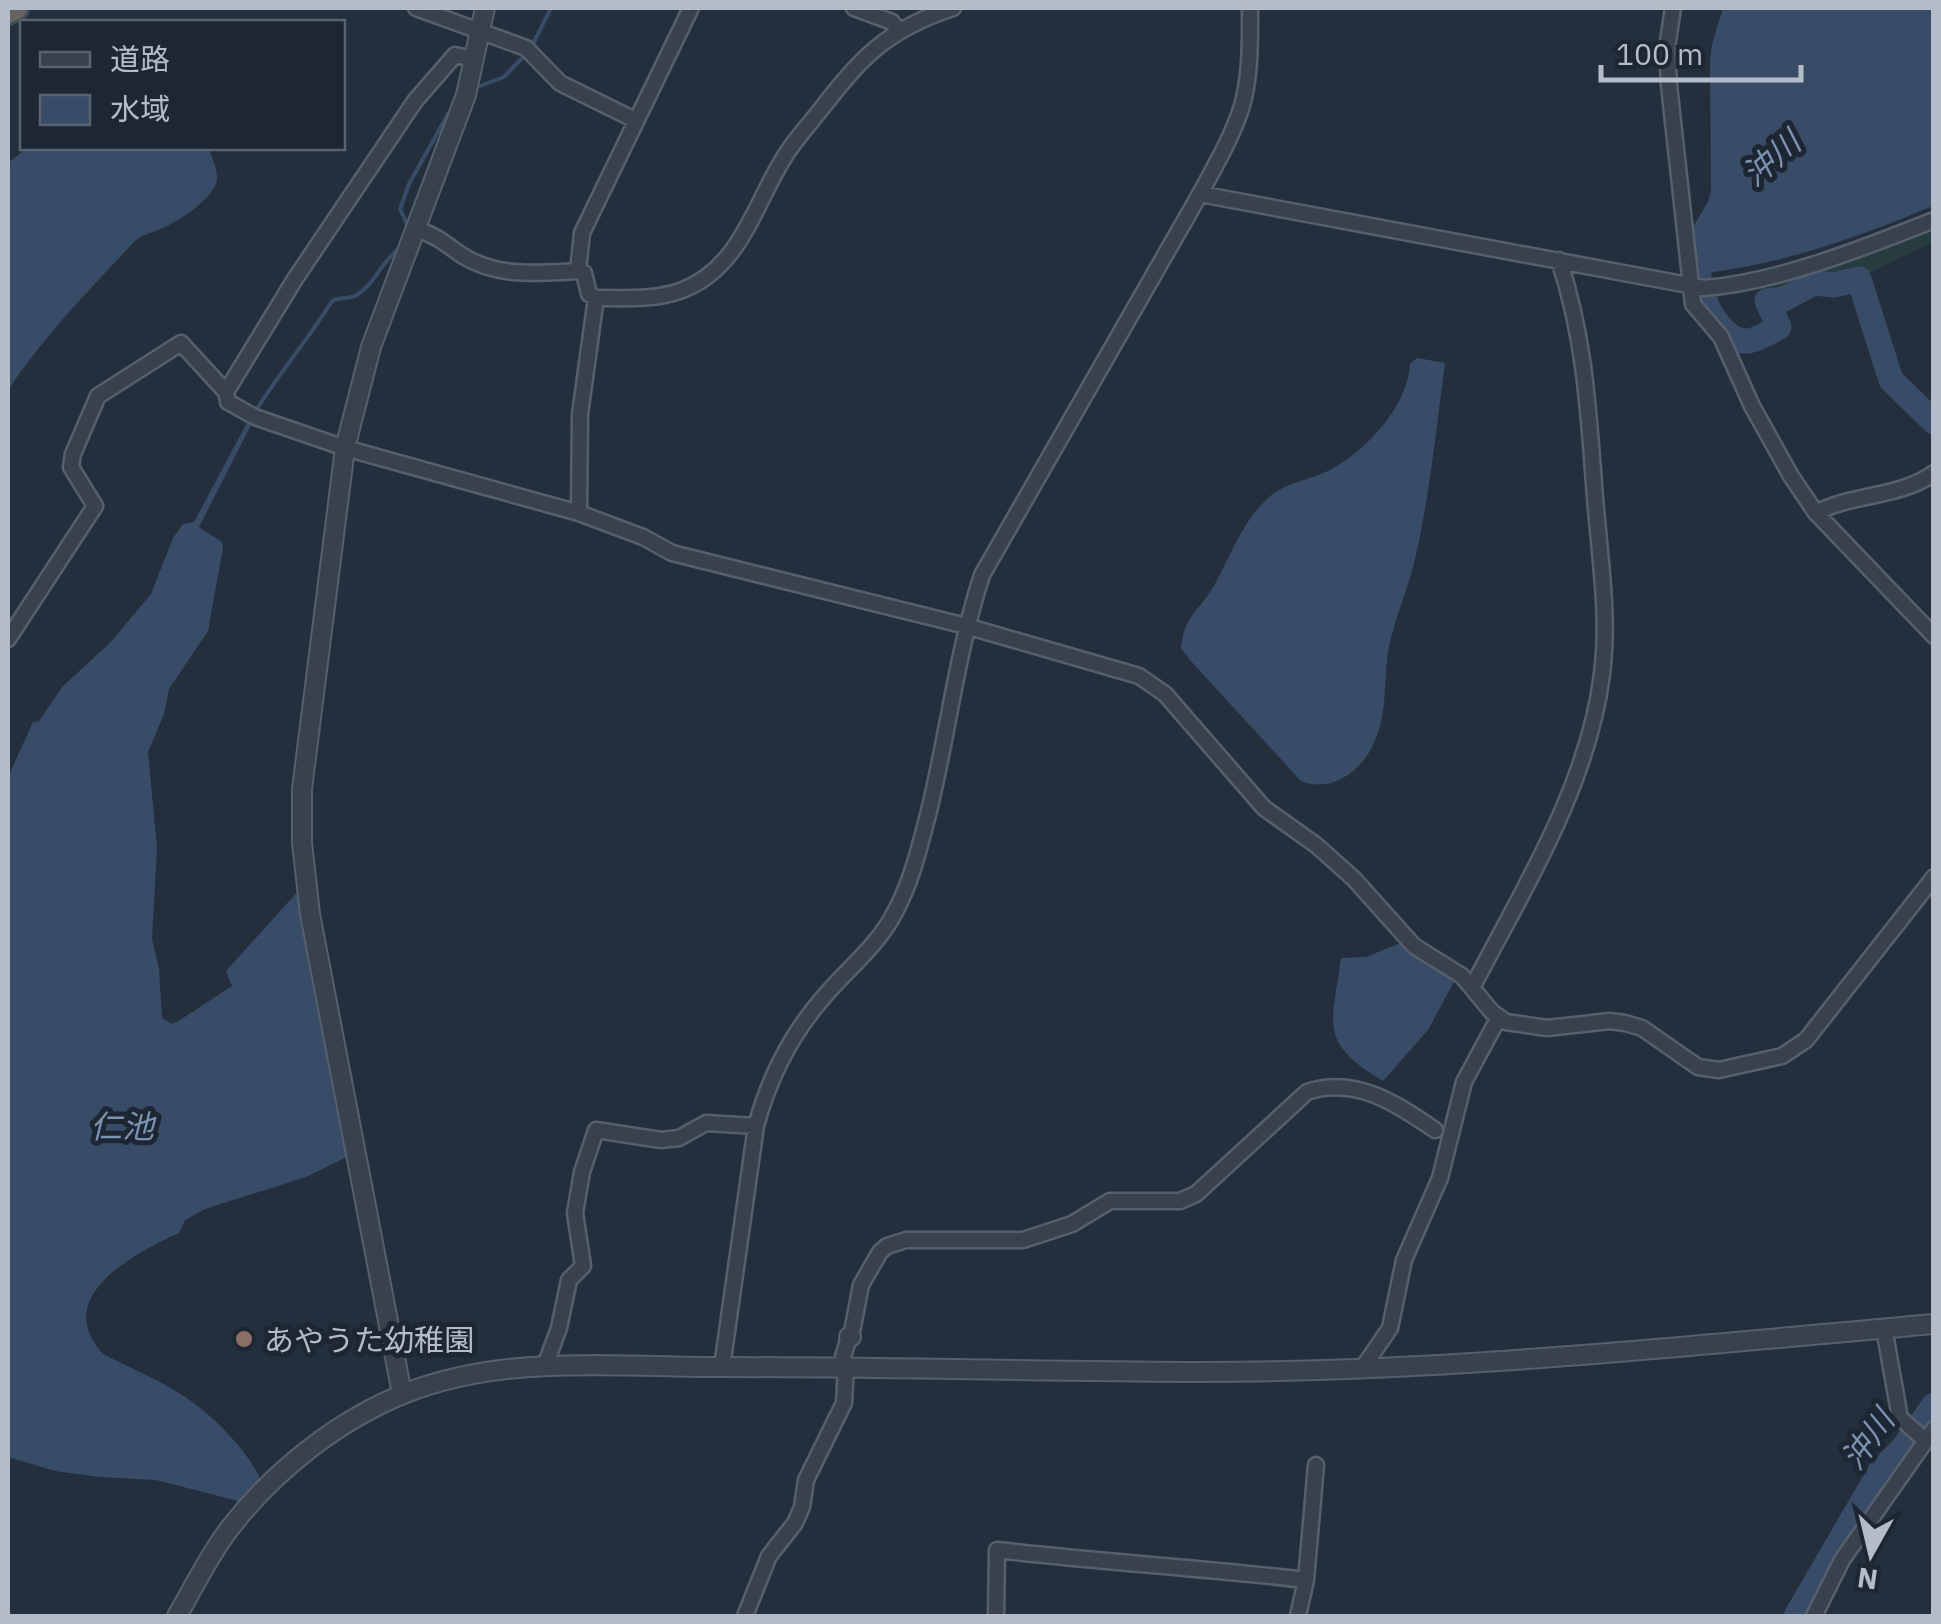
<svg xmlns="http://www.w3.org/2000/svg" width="1941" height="1624" font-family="'IBM Plex Sans','Noto Sans JP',sans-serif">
	<rect width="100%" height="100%" fill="#242f3e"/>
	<path fill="#263c3f" d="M1933,227V242L1867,274L1833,282L1814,280L1793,291L1731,289Z"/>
	<path fill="#394c67" d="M1723,8H1933V206C1861,236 1783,264 1705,273L1702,256H1691L1690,232L1708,202L1711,191L1710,62L1712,44Z
		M27,148H209C213,163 223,177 212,191C202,205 184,217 169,225C159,231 143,233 134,242C90,289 44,336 8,390V163Z
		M1417,358L1445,363C1436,429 1430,495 1415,559C1408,589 1395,618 1389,647C1382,684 1390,715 1370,751C1355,776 1328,792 1301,781L1189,659L1181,648C1185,612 1201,611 1216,582C1232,553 1242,522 1268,498C1284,483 1310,480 1330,470C1366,451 1408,406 1410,364Z
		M248,421L252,423L199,527L222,542L223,548L208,631L169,689L164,714L148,752L157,848L152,939L159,969L162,1018L172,1024L180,1020L232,986L226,971L300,889L347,1157L306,1177L205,1209L185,1220L179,1233C133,1254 51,1297 103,1354C160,1383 194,1393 238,1445C247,1456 258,1471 262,1484L242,1502L156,1480L100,1477L55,1471L8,1457V777L33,722L39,721L63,686L109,644L151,594L173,538L183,524L194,522Z
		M1403,942L1457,976L1428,1030L1383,1081C1318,1042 1332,1026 1341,958L1366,957Z"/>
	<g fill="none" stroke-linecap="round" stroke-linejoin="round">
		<path stroke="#394c67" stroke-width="4" d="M532,46L551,8
			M480,86L504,77L522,58
			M408,226L400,209L409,184L448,114
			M255,412C279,373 308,340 332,301C340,297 348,299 355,296C375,285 382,260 399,249"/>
		<path stroke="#394c67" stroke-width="25" d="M1699,277V264L1729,238
			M1703,295C1708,312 1726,343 1748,341C1758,340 1770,332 1779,327L1767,301L1784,299L1814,283L1834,285L1859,279L1891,380L1934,422
			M1796,1616L1881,1470L1904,1447L1934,1405"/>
		<g stroke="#565f6c" stroke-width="19">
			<path id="minor" d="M416,8L526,48L560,83L635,120
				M854,8L892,22L899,31
				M1673,8L1667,48L1669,85L1693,304L1721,337L1752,406L1791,476L1816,513L1934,636
				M1200,194L1704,288C1776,283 1866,247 1934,220
				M417,229C439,237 445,244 463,256C499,278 538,273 578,271
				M596,298C624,298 654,300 680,291C741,269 754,204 785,156C794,141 807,127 818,113C860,59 885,30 953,8
				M226,392L295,279L415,101L455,55L474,59
				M579,513L580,414L596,298L589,294L584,273L578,271L582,233L691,8
				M1816,513C1853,493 1900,498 1934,473
				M8,639L95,506L71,467L73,454L98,396L181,343L226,392L228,402L255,417L345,448L579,513L643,537L672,553L966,626L1139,676L1165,694L1264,808L1316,845L1354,879L1414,946L1462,976L1492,1012L1506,1022L1547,1028L1610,1021L1625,1023L1642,1028L1698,1067L1719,1070L1782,1056L1806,1040L1934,877
				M1472,988C1523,889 1588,787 1602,674C1610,611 1598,547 1594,484C1588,405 1584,336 1559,260
				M1884,1328L1900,1418L1925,1440
				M851,1337L861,1285L880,1252L887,1246L906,1240H1023L1072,1224L1110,1201H1180L1196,1194L1307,1092C1355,1076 1396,1103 1435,1130
				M545,1366L559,1328L569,1280L583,1266L575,1213L582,1172L596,1130L661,1140L679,1138L706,1123L756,1126
				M722,1367L756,1126C769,1078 790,1036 822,999C846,970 878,946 895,912C912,881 920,845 929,811C948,733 957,652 982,575L1200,194C1215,166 1231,139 1241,109C1251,77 1250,40 1250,8
				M1362,1369L1390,1328L1404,1260L1440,1178L1464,1082L1499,1017
				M745,1616L769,1556L795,1523L802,1507L806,1480L844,1403L846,1365L843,1357L849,1337
				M996,1616L997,1550C1100,1562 1203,1568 1306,1580
				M1298,1616L1306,1580L1316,1465
				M1814,1616L1842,1560L1934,1429"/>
		</g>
		<g stroke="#565f6c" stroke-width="22">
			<path id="tertiary" d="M849,1337H851
				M402,1394L310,914L302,843V789L345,448L371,347L466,95L485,8
				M177,1616C194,1587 209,1555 230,1528C274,1471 338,1420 406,1393C506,1354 616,1367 720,1367C876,1367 1032,1371 1188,1372C1437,1373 1686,1346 1934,1324"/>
		</g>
		<g stroke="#434c59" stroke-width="28">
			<path id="trunk" d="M8,12L16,8"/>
		</g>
		<use href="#minor" stroke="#38414e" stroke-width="14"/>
		<use href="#tertiary" stroke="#38414e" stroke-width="18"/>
		<use href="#trunk" stroke="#656462" stroke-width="22"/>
	</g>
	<circle fill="#8d6e63" stroke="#1d2633" stroke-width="4" cx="244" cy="1339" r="10"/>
	<g text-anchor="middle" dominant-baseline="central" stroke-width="10" stroke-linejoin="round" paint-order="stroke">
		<g font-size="30" fill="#b4bcc9" stroke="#1d2633" text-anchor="start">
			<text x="264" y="1339">あやうた幼稚園</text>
		</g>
		<g font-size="32" font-style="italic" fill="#7c92b1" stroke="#1d2633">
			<text transform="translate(1771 158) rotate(-41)">沖川</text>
			<text x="122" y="1126">仁池</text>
			<text transform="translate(1867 1439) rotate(-54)">沖川</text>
		</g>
	</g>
	<rect width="1941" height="1624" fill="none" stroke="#b4bcc9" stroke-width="20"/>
	<rect x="20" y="20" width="325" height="130" fill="#1d2633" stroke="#59626f" stroke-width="2.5"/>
	<rect x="40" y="52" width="50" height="15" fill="#38414e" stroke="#59626f" stroke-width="2.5"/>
	<text x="110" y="70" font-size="30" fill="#b4bcc9">道路</text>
	<rect x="40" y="95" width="50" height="30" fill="#394c67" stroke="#59626f" stroke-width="2.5"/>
	<text x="110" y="120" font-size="30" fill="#b4bcc9">水域</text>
	<g transform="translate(1871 1554) rotate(188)" stroke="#1d2633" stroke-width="8" paint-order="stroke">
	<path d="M0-8L18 38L0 25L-18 38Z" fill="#b4bcc9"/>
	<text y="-15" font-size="28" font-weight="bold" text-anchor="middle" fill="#b4bcc9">N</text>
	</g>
	<path d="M1601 65v15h200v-15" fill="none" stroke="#b4bcc9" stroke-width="5"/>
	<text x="1616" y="65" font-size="30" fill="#b4bcc9" stroke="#1d2633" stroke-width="8" paint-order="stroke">100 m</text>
</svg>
